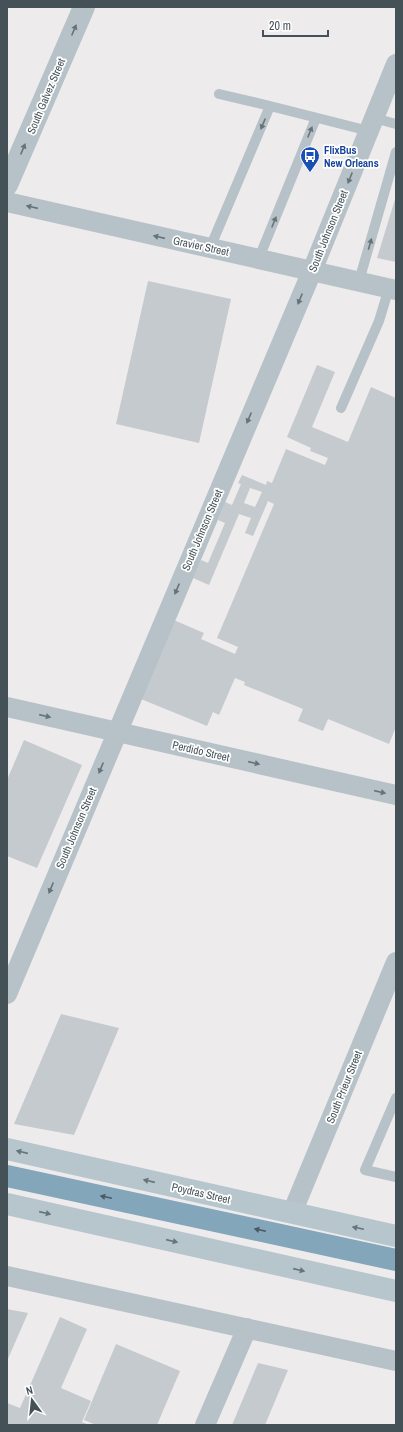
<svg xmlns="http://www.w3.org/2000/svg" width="403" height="1432" font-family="'Archivo Narrow',sans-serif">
	<rect width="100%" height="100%" fill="#eeebec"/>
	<path fill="#c5cace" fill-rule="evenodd" d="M396,196V262L377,258Z
		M148,281L231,299L199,443L116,424Z
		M317,365L335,372L312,427L348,442L371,387L396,398V727L389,744L328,719L323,731L298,721L303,709L244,685L245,682L235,678L219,715L213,712L207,726L136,697L169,618L204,633L201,639L235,654L238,647L217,638L274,504L268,501L253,536L245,533L251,518L239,514L209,585L193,578L201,560L208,563L225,523L218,520L225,502L232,505L241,484L238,483L242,475L266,485L267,481L272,483L286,449L325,465L328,458L310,451L311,448L287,437ZM250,488L262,492L255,507L244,503Z
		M24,740L82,765L37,868L7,856V780Z
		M61,1014L119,1028L74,1135L14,1124Z
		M7,1309L28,1313L7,1361Z
		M60,1317L87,1329L61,1388L91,1401L82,1422L89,1425H7V1403L20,1408Z
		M116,1344L180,1371L157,1425H96L84,1420Z
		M258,1363L288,1370L265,1425H232Z"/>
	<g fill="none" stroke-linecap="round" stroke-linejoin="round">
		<path stroke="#b7c2c8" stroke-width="10" d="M219,94L270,106
			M374,118L396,124
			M210,248L270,106L369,131
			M259,258L316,118
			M359,281L396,152
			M341,408L379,321L389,288
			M396,1098L365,1170L396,1177"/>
		<path stroke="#b7c2c8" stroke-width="20" d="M7,202L396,290
			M7,707L396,795
			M7,994L312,271L396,64
			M292,1213L396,962
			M7,1276L396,1361
			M205,1425L247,1328"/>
		<path stroke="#b7c2c8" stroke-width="22" d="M7,185L84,7"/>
		<path stroke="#b7c5cd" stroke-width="22" d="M7,1149L396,1236
			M7,1204L396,1291"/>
		<path stroke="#84a6ba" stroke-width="22" d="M7,1176L396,1260"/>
	</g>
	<defs><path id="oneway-solid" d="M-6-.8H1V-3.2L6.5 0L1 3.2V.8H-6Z"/></defs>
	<g fill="#66747a">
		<use href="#oneway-solid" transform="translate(74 30) rotate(-67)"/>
		<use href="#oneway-solid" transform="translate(263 124) rotate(113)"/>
		<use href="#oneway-solid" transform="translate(310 132) rotate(-68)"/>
		<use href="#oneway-solid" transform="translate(23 149) rotate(-67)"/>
		<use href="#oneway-solid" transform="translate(350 178) rotate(112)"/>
		<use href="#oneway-solid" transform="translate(32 207) rotate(-167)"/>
		<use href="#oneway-solid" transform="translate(274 222) rotate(-68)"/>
		<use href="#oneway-solid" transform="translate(159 237) rotate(-167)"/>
		<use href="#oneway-solid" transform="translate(370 244) rotate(-74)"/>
		<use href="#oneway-solid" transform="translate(300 299) rotate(113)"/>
		<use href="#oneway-solid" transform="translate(249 418) rotate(113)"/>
		<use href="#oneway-solid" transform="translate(177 589) rotate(113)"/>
		<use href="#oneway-solid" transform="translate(45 716) rotate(13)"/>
		<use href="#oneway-solid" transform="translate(254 763) rotate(13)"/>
		<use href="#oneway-solid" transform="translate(101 768) rotate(113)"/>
		<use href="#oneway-solid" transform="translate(380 792) rotate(13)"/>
		<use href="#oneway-solid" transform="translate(51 888) rotate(113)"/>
	</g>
	<g fill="#66747b">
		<use href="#oneway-solid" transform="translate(22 1152) rotate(-167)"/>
		<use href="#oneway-solid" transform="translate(149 1181) rotate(-167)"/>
		<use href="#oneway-solid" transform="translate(45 1213) rotate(13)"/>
		<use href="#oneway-solid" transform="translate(358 1228) rotate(-168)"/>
		<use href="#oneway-solid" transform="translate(172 1241) rotate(13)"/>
		<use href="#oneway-solid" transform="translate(299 1270) rotate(13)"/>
	</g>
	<g fill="#4a5a62">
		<use href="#oneway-solid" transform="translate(106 1197) rotate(-168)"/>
		<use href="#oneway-solid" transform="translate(260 1230) rotate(-168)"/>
	</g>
	<defs>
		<g id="bus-pin" transform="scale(1)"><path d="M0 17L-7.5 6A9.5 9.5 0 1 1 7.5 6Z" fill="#1a4fb4" stroke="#fff"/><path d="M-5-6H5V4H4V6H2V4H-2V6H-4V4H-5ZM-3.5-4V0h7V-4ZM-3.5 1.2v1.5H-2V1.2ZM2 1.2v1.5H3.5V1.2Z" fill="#fff"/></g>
	</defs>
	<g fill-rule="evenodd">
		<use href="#bus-pin" x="310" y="156"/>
	</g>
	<g text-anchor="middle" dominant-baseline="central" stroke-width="3.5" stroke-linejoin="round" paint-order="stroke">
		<g font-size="11" fill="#445258" stroke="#fff">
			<text transform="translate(46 96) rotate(-67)">South Galvez Street</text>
			<text transform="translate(328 231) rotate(-68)">South Johnson Street</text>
			<text transform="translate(201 246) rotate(12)">Gravier Street</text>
			<text transform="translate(202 530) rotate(-67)">South Johnson Street</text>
			<text transform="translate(201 751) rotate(13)">Perdido Street</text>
			<text transform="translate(76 828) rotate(-67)">South Johnson Street</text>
			<text transform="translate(344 1087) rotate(-68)">South Prieur Street</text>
			<text transform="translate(201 1193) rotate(13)">Poydras Street</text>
		</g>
		<g font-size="11" font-weight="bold" fill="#164399" stroke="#fff" text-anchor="start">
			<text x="324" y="150">FlixBus<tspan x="324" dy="13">New Orleans</tspan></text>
		</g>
	</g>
	<rect width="403" height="1432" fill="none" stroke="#445258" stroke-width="16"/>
	<g transform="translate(32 1400) rotate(345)" stroke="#ffffff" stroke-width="3" paint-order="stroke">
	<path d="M0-3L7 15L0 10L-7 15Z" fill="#445258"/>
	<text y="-6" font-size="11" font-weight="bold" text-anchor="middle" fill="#445258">N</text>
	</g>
	<path d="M263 30v6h65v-6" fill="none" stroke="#445258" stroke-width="2"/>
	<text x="269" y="30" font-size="12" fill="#445258" stroke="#ffffff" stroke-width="3" paint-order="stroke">20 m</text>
</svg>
